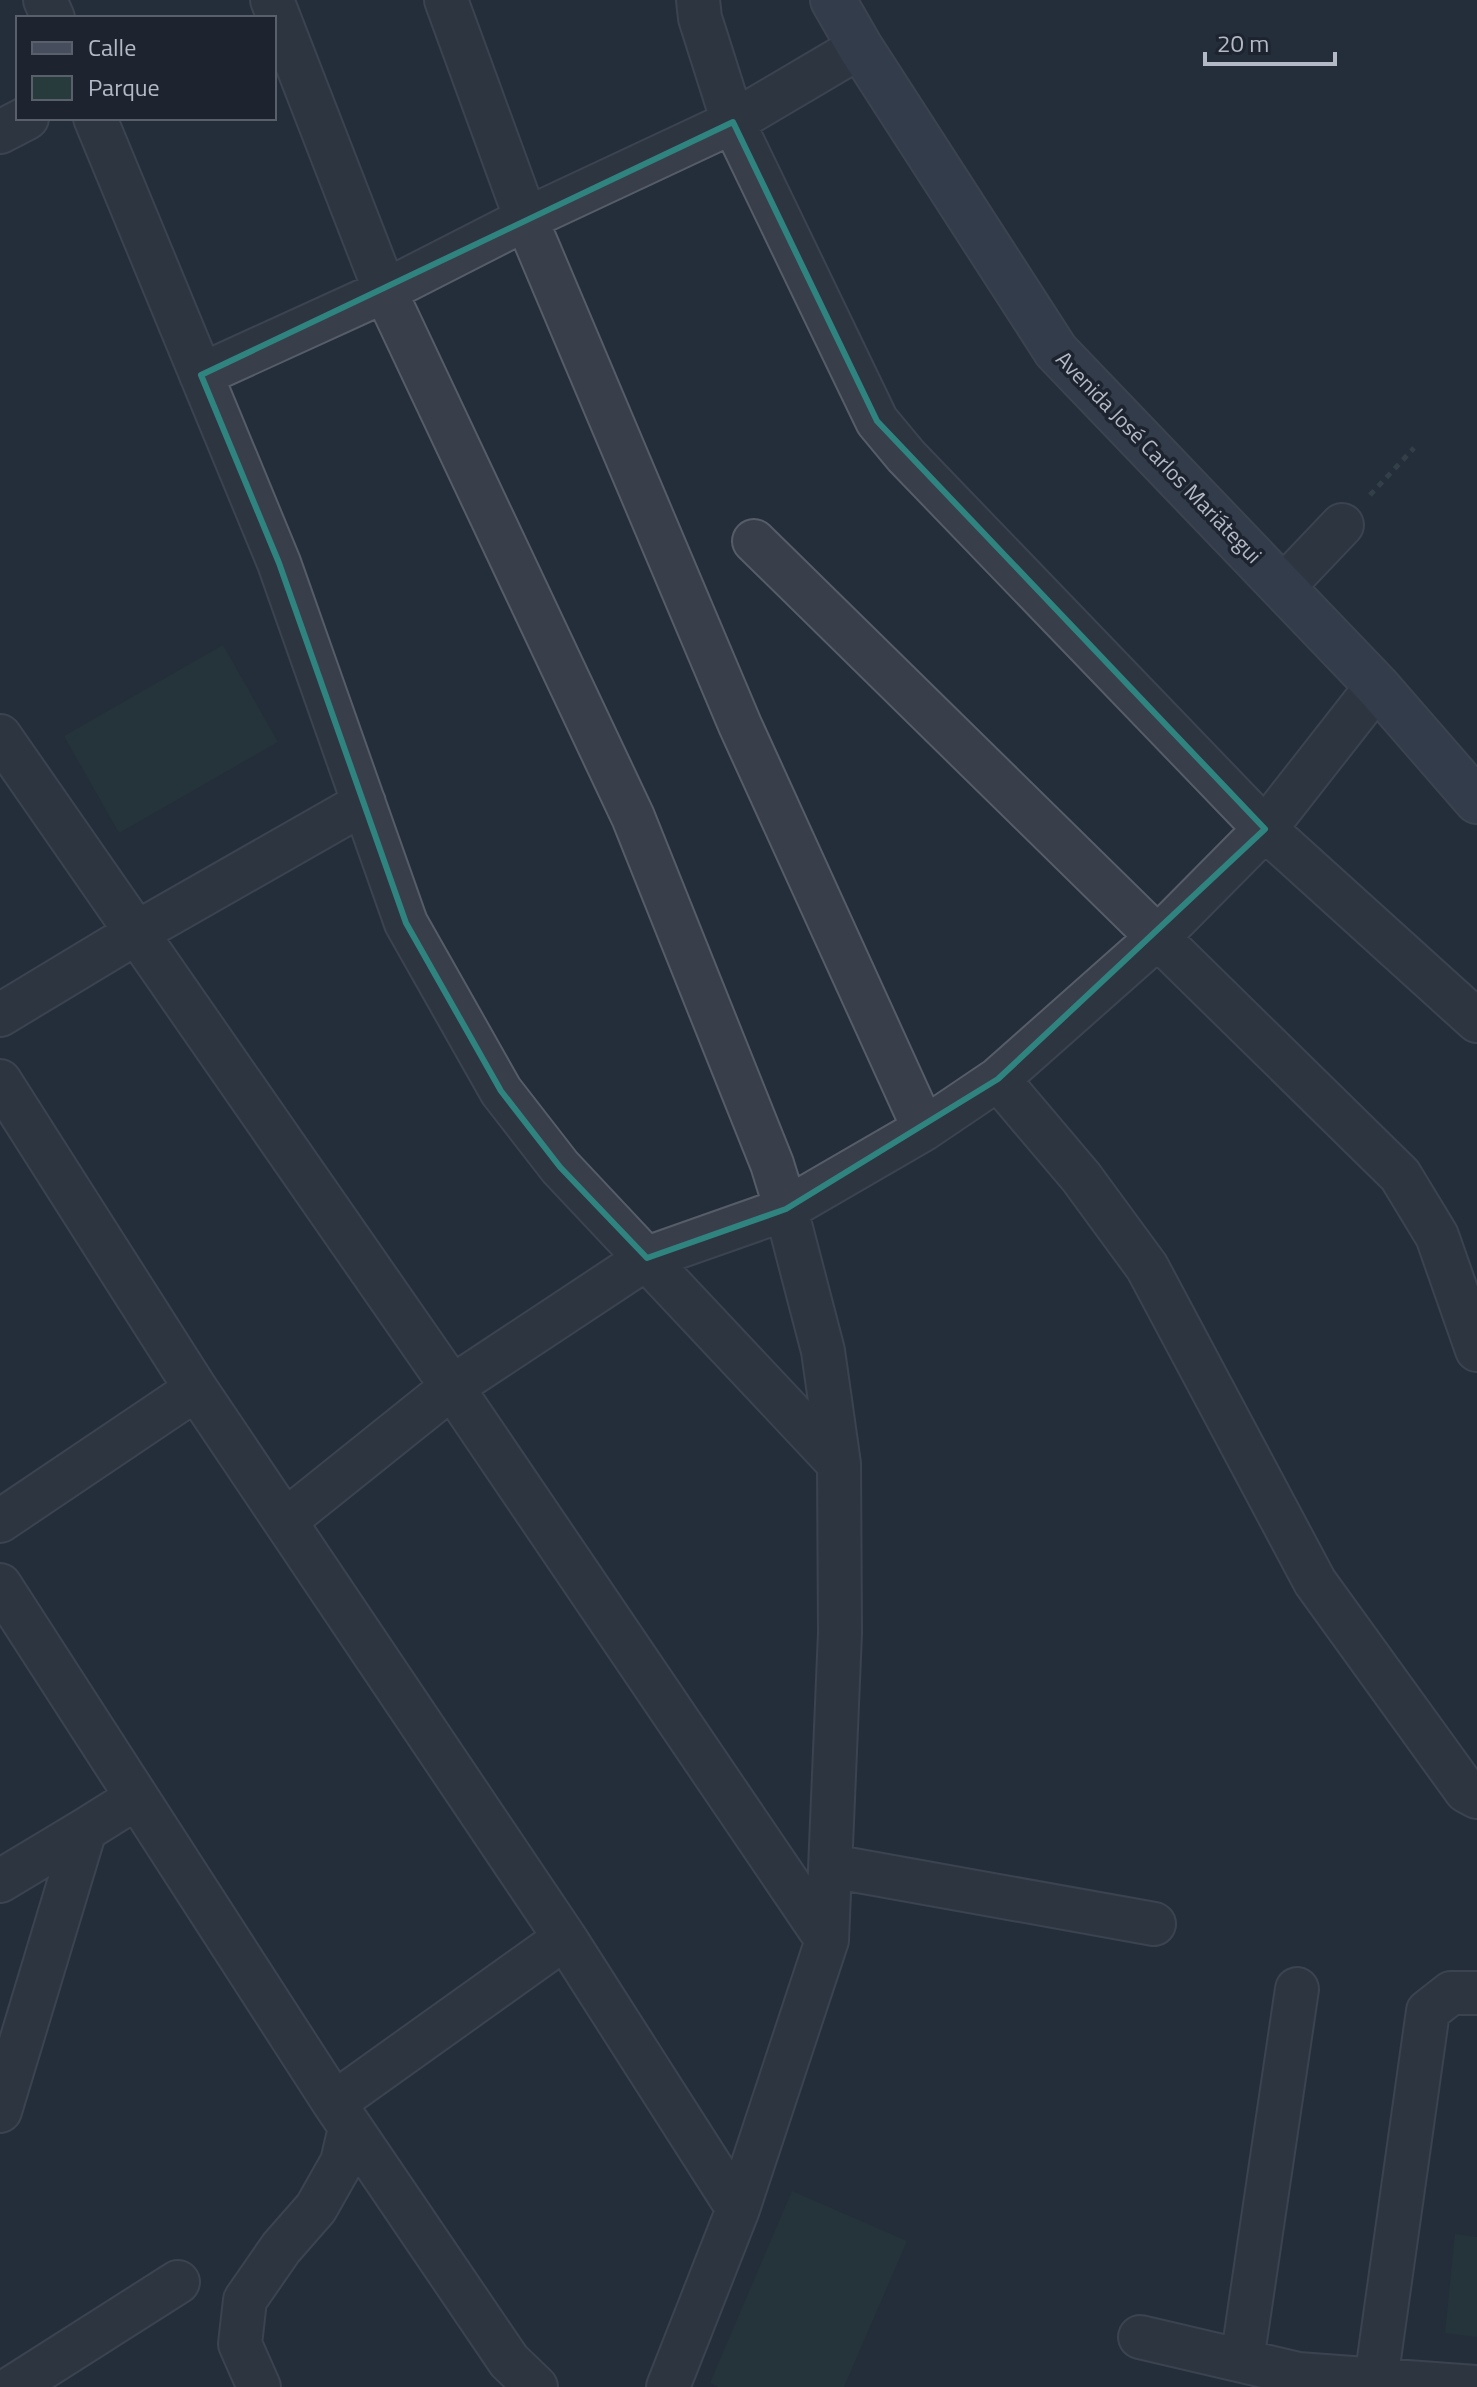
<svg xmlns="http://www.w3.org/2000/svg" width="1477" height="2387" font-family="'Titillium Web',sans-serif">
	<rect width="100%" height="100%" fill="#242d3a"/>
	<path fill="#273a3c" d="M223,645L278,742L119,833L64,736Z
		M792,2191L907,2241L844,2387H718L710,2383Z
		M1455,2234L1477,2237V2337L1445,2333Z"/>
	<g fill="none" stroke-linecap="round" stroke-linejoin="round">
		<g stroke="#565d69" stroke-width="46">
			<path id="street" d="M45,0L53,18
				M272,0L385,291L633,817L772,1164L786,1209L823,1351L839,1464L840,1633L827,1940L738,2209L668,2387
				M446,0L526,219L740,725L924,1129
				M698,0L700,18L733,122L877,421L906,456L1265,829L1477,1021
				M95,118L279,563L406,923L501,1091L560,1167L839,1464
				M0,132L27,118
				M201,375L385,291L526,219L733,122L860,47
				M754,541L1400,1175L1437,1236L1477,1350
				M1283,587L1342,525
				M0,736L452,1387L827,1940
				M0,1015L136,933L364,803
				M998,1079L1081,1177L1147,1267L1315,1582L1466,1791L1477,1797
				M0,1081L196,1389L565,1938L738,2209
				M0,1521L196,1389
				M285,1521L452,1387L647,1258L786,1209L924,1129L998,1079L1157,938L1265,829L1377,686
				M0,1585L334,2103L509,2361L536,2387
				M831,1866L1154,1924
				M0,1881L85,1830
				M334,2103L565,1938
				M0,2111L85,1830L136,1798
				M1140,2337L1298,2374L1477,2387
				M1242,2361L1297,1989
				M1376,2380L1428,2011L1451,1993H1477
				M13,2387L178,2282
				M259,2387L240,2344L245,2300L281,2248L316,2208L342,2162L350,2128"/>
		</g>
		<g stroke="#565d69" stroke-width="48">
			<path id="secondary" d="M833,0L860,47L1056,351L1377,686L1477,801"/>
		</g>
		<path stroke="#445559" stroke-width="5" stroke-dasharray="6 6" stroke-linecap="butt" d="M1370,495L1414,448"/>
		<use href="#street" stroke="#383f4b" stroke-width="42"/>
		<use href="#secondary" stroke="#464e5d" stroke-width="44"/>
	</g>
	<path d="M0 0H1477V2387H0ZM733,122L877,421L1265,829L998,1079L786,1209L647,1258L560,1167L501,1091L406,923L279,563L201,375Z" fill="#242d3a" fill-opacity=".55" fill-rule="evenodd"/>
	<path fill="none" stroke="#308480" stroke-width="6" stroke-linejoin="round" d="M733,122L877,421L1265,829L998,1079L786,1209L647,1258L560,1167L501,1091L406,923L279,563L201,375Z"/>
	<g text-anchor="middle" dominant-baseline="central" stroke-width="7" stroke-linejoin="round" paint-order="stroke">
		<g font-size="22" fill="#b3bac6" stroke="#1d2430">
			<text transform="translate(1159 457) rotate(46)">Avenida José Carlos Mariátegui</text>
		</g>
	</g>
	<rect x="16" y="16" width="260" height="104" fill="#1d2430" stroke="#59606c" stroke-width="2"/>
	<rect x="32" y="42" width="40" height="12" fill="#464e5d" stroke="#59606c" stroke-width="2"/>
	<text x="88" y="56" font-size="24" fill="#b3bac6">Calle</text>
	<rect x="32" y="76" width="40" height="24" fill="#273a3c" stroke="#59606c" stroke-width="2"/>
	<text x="88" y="96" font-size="24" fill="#b3bac6">Parque</text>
	<path d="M1205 52v12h130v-12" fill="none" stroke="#b3bac6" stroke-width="4"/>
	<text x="1217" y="52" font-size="24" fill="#b3bac6" stroke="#1d2430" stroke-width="6" paint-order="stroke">20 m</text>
</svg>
